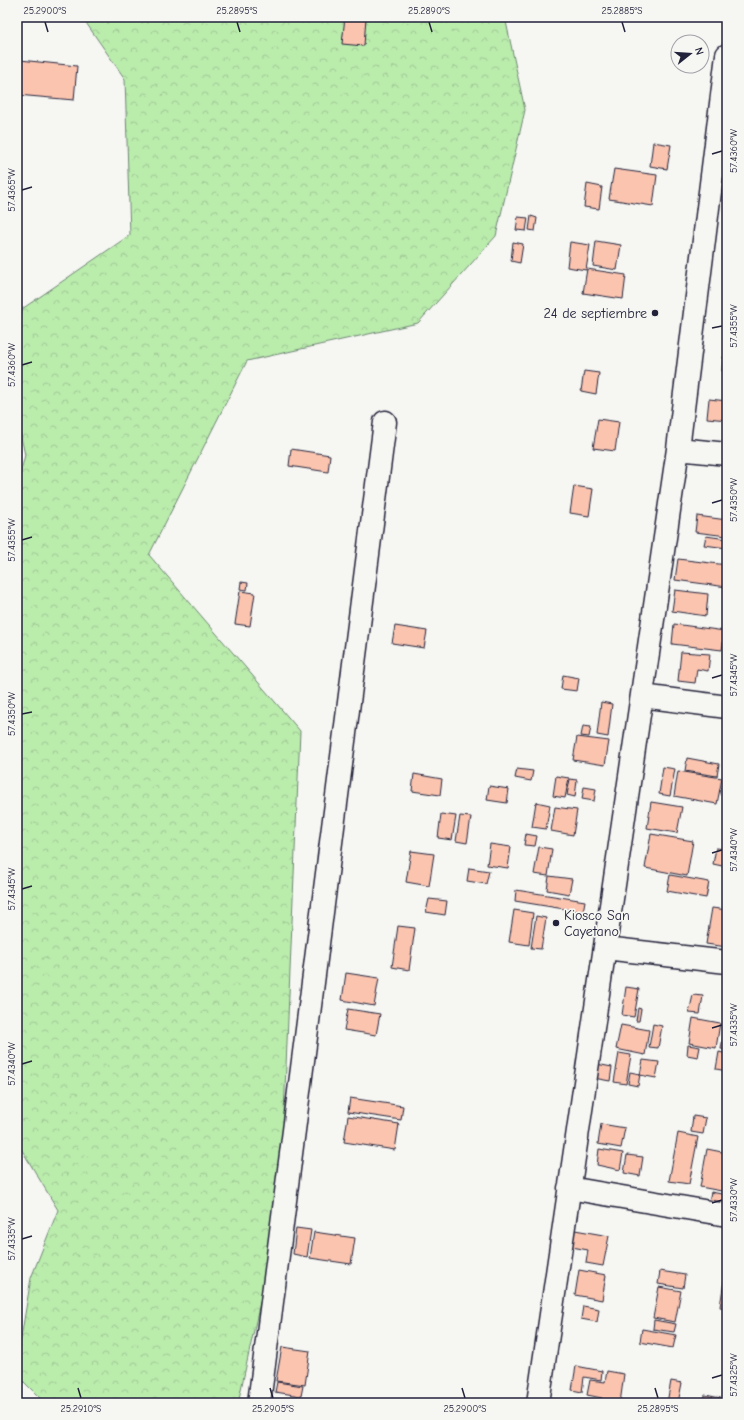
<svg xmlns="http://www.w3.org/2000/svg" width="744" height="1420" font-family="'Comic Neue',sans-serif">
	<defs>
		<pattern id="forest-crowns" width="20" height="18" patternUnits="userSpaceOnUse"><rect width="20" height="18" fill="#baecac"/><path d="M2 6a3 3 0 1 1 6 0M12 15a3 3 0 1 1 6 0" fill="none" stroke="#a0ca95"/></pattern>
	</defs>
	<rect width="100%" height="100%" fill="#f6f6f2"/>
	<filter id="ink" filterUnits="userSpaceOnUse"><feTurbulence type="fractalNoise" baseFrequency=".025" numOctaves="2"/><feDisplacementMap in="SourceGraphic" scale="8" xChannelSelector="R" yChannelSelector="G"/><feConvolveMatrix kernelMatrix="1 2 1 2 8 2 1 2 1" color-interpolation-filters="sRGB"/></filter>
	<g filter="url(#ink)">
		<path fill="url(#forest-crowns)" stroke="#6e8774" d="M82,17H505L525,110L496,236L418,323L247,361L149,555L300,731L283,1138L261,1298L238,1403H45L17,1375V1362L31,1278L58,1210L17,1142V486L25,455L17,419V362L22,309L130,235L125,79Z"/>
		<path fill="#fbc4af" stroke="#22223b" d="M345,17H366L364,46L342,44Z
			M20,60L77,66L74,100L17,95Z
			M653,142L671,145L667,169L650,166Z
			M614,169L657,175L653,206L609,199Z
			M587,184L602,187L599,209L584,207Z
			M531,216L537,218L535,231L529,230Z
			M518,217L528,218L526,231L516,230Z
			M596,241L621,245L617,270L593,266Z
			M513,242L523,244L520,263L511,261Z
			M570,242L590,245L586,270L567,267Z
			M587,269L626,275L623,299L583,293Z
			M723,357H727V372L722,371Z
			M584,371L599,373L596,394L581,391Z
			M709,399L727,401V420L707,418Z
			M598,419L619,422L615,451L593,448Z
			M291,449L330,455L328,472L289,466Z
			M574,486L593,489L589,516L570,513Z
			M697,516L727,520V536L695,532Z
			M706,536L727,539V548L704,545Z
			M678,559L727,565V587L675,580Z
			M241,582L248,583L247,590L240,589Z
			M675,590L708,594L706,616L672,611Z
			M240,591L255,593L250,626L235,624Z
			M674,624L725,631L722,650L672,644Z
			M395,626L427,631L424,648L392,643Z
			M681,652L710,654L708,671L697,669L695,683L678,681Z
			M563,675L579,678L577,691L561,689Z
			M601,702L612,704L608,737L597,735Z
			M583,726L591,727L589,737L581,736Z
			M577,737L609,741L605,765L573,760Z
			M687,758L719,764L717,776L685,771Z
			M663,767L675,769L670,796L659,794Z
			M517,769L533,771L531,781L515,778Z
			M678,771L722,778L717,804L674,796Z
			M414,774L442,779L440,795L412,791Z
			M556,776L569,778L565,798L553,796Z
			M570,779L577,780L575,797L567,795Z
			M489,786L509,789L507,803L487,800Z
			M584,787L596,789L594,801L582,799Z
			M536,802L550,805L546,829L532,827Z
			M651,802L682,807L677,833L647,828Z
			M555,807L577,810L573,835L551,831Z
			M441,814L456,816L452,840L438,838Z
			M460,816L471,817L467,843L456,841Z
			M526,834L537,836L535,846L524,845Z
			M651,834L693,841L687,876L645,868Z
			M490,844L511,847L508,868L487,865Z
			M539,847L552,849L548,876L534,874Z
			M716,848L727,849V867L713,864Z
			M411,851L434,854L429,886L406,882Z
			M469,868L489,871L486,884L467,881Z
			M670,875L709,882L706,898L667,891Z
			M549,876L572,879L569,894L547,890Z
			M516,890L585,901L583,912L515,901Z
			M429,899L447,901L445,915L426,912Z
			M712,908L727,910V947L706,944Z
			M514,910L533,913L529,945L509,942Z
			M536,916L546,918L541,949L531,948Z
			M398,926L415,928L409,970L392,967Z
			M346,973L379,978L374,1006L342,1000Z
			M626,987L639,989L634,1017L622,1015Z
			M693,995L703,996L700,1014L689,1013Z
			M638,1008L641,1009L639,1021H636Z
			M348,1009L380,1014L376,1035L344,1030Z
			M726,1012H727V1029L723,1028Z
			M693,1018L720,1023L716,1048L689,1043Z
			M653,1024L662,1026L658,1048L649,1047Z
			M621,1025L649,1030L645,1055L616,1049Z
			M724,1032H727V1050L721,1049Z
			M688,1045L700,1047L698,1057L687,1055Z
			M719,1052L727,1054V1071L716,1069Z
			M619,1053L631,1055L626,1084L614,1082Z
			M643,1060L659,1062L656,1078L640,1075Z
			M591,1063L612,1067L610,1081L588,1077Z
			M630,1072L640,1074L638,1086L628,1084Z
			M350,1098L403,1106L401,1120L348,1112Z
			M348,1116L399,1124L395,1150L344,1142Z
			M693,1116L706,1118L703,1134L691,1132Z
			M601,1124L625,1128L621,1148L598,1144Z
			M678,1133L698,1137L689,1184L669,1181Z
			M599,1149L623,1153L620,1170L597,1165Z
			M707,1149L727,1153V1192L700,1187Z
			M627,1155L643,1157L640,1176L624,1173Z
			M711,1192L727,1195V1204L709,1201Z
			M296,1228L311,1230L307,1257L293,1254Z
			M575,1230L609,1236L603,1266L586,1263L588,1250L572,1247Z
			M314,1232L355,1238L351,1264L310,1258Z
			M579,1270L606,1275L602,1300L575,1295Z
			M660,1271L685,1275L683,1288L658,1284Z
			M725,1274H727V1308L720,1307Z
			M659,1287L681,1291L675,1322L653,1318Z
			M583,1306L599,1309L597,1322L581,1319Z
			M654,1320L676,1324L674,1332L653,1329Z
			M642,1329L676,1335L673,1348L640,1342Z
			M282,1347L310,1351L305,1385L276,1381Z
			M576,1366L602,1371L601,1380L584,1377L582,1392L572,1390Z
			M607,1371L624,1374L620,1403L602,1400V1398L587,1395L590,1380L605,1382Z
			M671,1381L682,1383L678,1403H667Z
			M277,1382L303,1386L301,1396L275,1392Z
			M725,1390H727V1403H722Z
			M705,1395L721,1398L720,1403H704Z"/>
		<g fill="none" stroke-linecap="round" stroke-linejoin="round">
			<g stroke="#22223b" stroke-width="25">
				<path id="street" d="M678,449L727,454
					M642,696L727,707
					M605,948L727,962
					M569,1188L727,1215
					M259,1403L385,422
					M538,1403L678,449L727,55"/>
			</g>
			<use href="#street" stroke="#f6f6f2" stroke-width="22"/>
		</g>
	</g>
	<path fill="none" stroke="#22223b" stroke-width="1.5" d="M45,22L48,32M237,22L240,32M429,22L432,32M622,22L625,32M712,154L722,151M22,190L32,187M712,328L722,326M22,365L32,362M712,503L722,500M22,540L32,537M712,678L722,675M22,714L32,712M712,853L722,850M22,889L32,886M712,1028L722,1025M22,1064L32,1061M712,1203L722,1200M22,1239L32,1236M712,1378L722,1375M78,1388L81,1398M270,1388L273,1398M462,1388L465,1398M655,1388L658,1398"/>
	<g fill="#22223b" stroke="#f6f6f2" stroke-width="1.5">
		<circle cx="655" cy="313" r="4"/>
		<circle cx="556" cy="923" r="4"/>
	</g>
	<g text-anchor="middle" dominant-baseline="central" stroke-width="3.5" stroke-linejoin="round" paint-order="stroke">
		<g font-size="14" fill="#22223b" stroke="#f6f6f2" text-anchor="end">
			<text x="647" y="313">24 de septiembre</text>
			<text x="564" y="915" text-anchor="start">Kiosco San<tspan x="564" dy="16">Cayetano</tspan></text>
		</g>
	</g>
	<rect width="744" height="1420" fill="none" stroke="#f6f6f2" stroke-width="44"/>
	<g transform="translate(690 54) rotate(73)"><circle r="19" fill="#f6f6f2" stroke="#a1a1a9"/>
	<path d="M0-3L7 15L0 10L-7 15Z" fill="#22223b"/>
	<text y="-6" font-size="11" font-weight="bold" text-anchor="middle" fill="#22223b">N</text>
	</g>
	<rect x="22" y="22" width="700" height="1376" fill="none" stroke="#22223b" stroke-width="1.5"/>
	<g font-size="10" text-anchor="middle" fill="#22223b">
		<text x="45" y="14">25.2900°S</text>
		<text x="237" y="14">25.2895°S</text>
		<text x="429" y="14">25.2890°S</text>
		<text x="622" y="14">25.2885°S</text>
		<text transform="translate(733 151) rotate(-90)" y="4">57.4360°W</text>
		<text transform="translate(11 190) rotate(-90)" y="4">57.4365°W</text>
		<text transform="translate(733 326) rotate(-90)" y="4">57.4355°W</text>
		<text transform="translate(11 365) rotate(-90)" y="4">57.4360°W</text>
		<text transform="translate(733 500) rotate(-90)" y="4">57.4350°W</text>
		<text transform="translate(11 540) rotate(-90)" y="4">57.4355°W</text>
		<text transform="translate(733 675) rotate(-90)" y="4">57.4345°W</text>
		<text transform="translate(11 714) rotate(-90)" y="4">57.4350°W</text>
		<text transform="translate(733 850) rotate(-90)" y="4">57.4340°W</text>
		<text transform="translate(11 889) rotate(-90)" y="4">57.4345°W</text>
		<text transform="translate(733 1025) rotate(-90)" y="4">57.4335°W</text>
		<text transform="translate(11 1064) rotate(-90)" y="4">57.4340°W</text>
		<text transform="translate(733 1200) rotate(-90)" y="4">57.4330°W</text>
		<text transform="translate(11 1239) rotate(-90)" y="4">57.4335°W</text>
		<text transform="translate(733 1375) rotate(-90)" y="4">57.4325°W</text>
		<text x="81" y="1412">25.2910°S</text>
		<text x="273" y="1412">25.2905°S</text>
		<text x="465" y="1412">25.2900°S</text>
		<text x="658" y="1412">25.2895°S</text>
	</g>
</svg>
